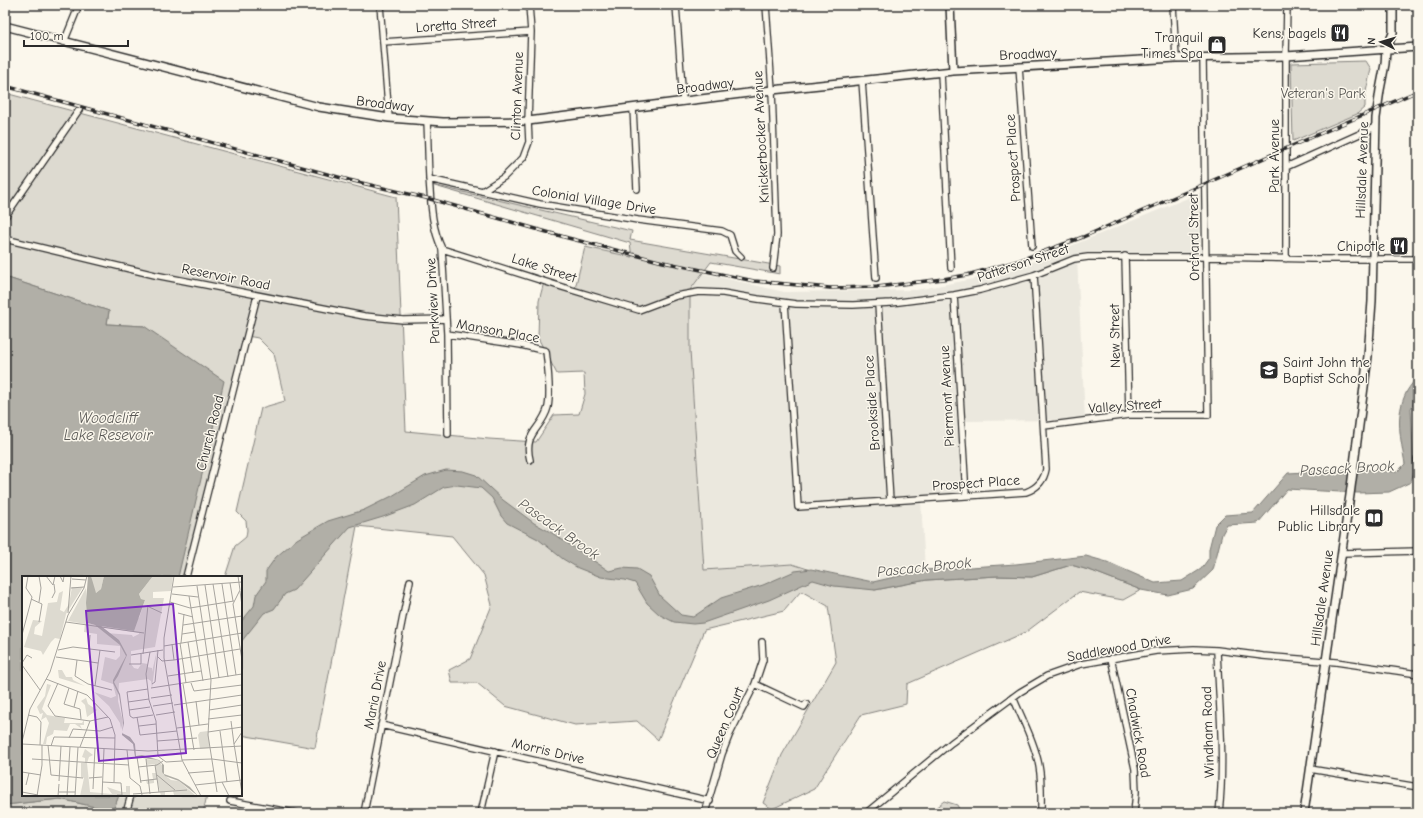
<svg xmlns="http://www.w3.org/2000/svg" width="1423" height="818" font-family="'Comic Neue',sans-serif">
	<rect width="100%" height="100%" fill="#fbf7ec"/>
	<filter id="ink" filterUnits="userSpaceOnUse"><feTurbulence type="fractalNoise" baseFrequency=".025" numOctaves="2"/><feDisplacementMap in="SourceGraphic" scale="8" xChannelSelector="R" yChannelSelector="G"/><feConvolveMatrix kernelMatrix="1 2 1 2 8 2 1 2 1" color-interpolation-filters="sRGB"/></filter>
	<g filter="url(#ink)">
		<path fill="#ebe8de" d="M1200,193V255L1077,258L1085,420L963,421L966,497L921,501L925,570L873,582L792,564L704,570L699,478L690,350V290L702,273L784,292L916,290L1005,273Z"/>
		<path fill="#dddad0" stroke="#84827e" d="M1366,61L1371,69L1365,96V107L1357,114L1293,141L1291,63Z
			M5,93L396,197L406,431L489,439L536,442L554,415L579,414L585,394L584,373L557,374L538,338L539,301L544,282L574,293L585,247L632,257L630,243L428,184L632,231L630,240L780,266V274L711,262L690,290V350L704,570L792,564L875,590L927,580L998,576L1032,577L1071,565L1092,571L1141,590L1123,600L1079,592L1026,632L907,684L906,704L861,715L814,789L772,809L763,803L782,755L836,662L828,606L801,591L784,611L704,630L658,740L637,721L575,725L505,706L477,683H452L449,670L470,659L492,605L484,575L452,536L357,526L315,748L241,735V577H225L235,546L246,537L247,530L246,521L237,512L261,408L285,401L274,354L258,338L247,336L186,577H178L144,326L107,324L109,311L5,277Z
			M119,795H207L203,813H5V805L60,799L113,811Z
			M944,801L957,805L961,813H929Z"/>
		<path fill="#b1afa7" stroke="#7b7a75" d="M5,277L109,311L107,324L144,326L224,381L178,577H23V795H119L113,811L60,799L5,805Z
			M1418,376V397L1411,408L1414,471L1411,482L1389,492L1358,493L1287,489L1258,523L1227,525L1222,534L1213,570L1193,589L1168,595L1141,590L1092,571L1071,565L1032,577L998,576L927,580L875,590L834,586L813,580L769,600L703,623L693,624L674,622L660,615L647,603L635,583L625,580L601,577L578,568L563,559L538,539L507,523L501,516L492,498L481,488L457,485L444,487L415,505L383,517L350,527L294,590L285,594L274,609L264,613L241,642V622L254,606L256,595L266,581V571L276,557L297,539L328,521L364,510L392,496L425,476L446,470L463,471L476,475L503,500L534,523L552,533L609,571L622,568L637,569L649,576L660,596L681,615L693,617L721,598L763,585L795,571L811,569L873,582L925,570L1016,564L1086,556L1107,562L1155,583L1182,581L1201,569L1209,558V549L1215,525L1225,515L1253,513L1288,473L1361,469L1397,472L1405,464C1401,439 1394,416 1407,391C1410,386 1414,381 1418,376Z"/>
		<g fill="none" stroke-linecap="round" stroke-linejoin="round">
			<g stroke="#2b2b2b" stroke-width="8">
				<path id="minor" d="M380,5L389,118
					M676,5L683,101
					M766,5L772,90L777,235L773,268
					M1173,5L1176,58
					M64,42L77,10
					M383,42L531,32
					M1019,67L1032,246
					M941,73L951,268
					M862,81L876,278
					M633,108L637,189
					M427,121C428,140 428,158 429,177C431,202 431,226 442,249L447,334L448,434
					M1286,167L1375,127
					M429,179L540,204L638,220L722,231L730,235L735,251L741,257
					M482,191L504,177L523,158L529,142L528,121L531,32L529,5
					M5,217L79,110
					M5,239L155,275L364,316L403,320L446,319
					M442,249L562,287L639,310L676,296L699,292L723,293L758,299L796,304L853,305L891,303L954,295L980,290L1034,275L1074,259L1088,257H1206L1311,259H1418
					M1125,256L1129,415
					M1286,259V56L1287,5
					M954,295L966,495
					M785,303L798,507L1026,492C1037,488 1044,481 1046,469L1034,275
					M878,304L890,501
					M447,334L521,345L546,351C548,368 551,391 548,407C542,430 523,432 530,460
					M1044,426L1129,415H1208L1203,58
					M1417,460H1418
					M1342,553L1418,551
					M186,577L257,296
					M1217,650C1219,704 1225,759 1219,813
					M1111,658L1135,769L1136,792L1134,813
					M755,684L804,707L806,704
					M1013,697C1022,719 1035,743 1039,766C1042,782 1041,798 1041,813
					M381,725L710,801
					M1310,769L1418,787
					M230,801L295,813
					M126,813L131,795
					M364,813L410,581
					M481,813L495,751
					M705,813L722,754L729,736L755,684L763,660L762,642
					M866,813L951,743L1020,692L1047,676L1081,664L1156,651L1194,649L1217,650L1263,656L1336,662L1418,674"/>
			</g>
			<g stroke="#2b2b2b" stroke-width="10">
				<path id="tertiary" d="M950,5L953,71
					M5,26L319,107L389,118L443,122L528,121L772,90L953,71L1176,58L1286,56L1418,47
					M1304,813L1350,495L1368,356L1372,301L1376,118L1380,90L1385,64L1386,50L1393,33V5"/>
			</g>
			<use href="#minor" stroke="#fbf7ec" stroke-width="5.5"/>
			<use href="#tertiary" stroke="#fbf7ec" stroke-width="7"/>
			<g stroke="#2b2b2b" stroke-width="3.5">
				<path id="rail" d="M5,86L349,180L430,199L568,238L663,262L754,281L830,288L877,287L943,279L967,275L1018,261L1083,237L1418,91"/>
			</g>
			<use href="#rail" stroke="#fbf7ec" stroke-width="2" stroke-dasharray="6" stroke-linecap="butt"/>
		</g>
	</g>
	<defs>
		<g id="restaurant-square" transform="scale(1)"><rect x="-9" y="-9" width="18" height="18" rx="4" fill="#2b2b2b" stroke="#fbf7ec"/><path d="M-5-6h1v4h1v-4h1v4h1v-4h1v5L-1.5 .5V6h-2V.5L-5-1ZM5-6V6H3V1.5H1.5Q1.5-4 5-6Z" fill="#fff"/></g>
		<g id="shop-square" transform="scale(1)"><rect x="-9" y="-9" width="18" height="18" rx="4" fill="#2b2b2b" stroke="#fbf7ec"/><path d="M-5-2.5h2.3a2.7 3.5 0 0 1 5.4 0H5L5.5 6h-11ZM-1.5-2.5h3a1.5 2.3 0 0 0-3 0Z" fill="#fff"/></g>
		<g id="school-square" transform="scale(1)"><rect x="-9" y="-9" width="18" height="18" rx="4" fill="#2b2b2b" stroke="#fbf7ec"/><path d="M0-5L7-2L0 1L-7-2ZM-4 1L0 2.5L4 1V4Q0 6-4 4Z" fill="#fff"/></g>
		<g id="library-square" transform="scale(1)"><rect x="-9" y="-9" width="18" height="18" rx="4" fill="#2b2b2b" stroke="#fbf7ec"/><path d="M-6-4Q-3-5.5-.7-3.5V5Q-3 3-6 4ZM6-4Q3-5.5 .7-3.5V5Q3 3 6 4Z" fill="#fff"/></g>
	</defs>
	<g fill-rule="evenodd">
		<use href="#restaurant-square" x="1340" y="33"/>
		<use href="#shop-square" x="1217" y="45"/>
		<use href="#restaurant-square" x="1399" y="246"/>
		<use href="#school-square" x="1269" y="370"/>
		<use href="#library-square" x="1374" y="518"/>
	</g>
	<g text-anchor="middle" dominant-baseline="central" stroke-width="3" stroke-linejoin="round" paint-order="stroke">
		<g font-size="14" fill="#2b2b2b" stroke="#fbf7ec">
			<text transform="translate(456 25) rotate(-4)">Loretta Street</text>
			<text transform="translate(1028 54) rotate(-3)">Broadway</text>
			<text transform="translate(705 86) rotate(-7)">Broadway</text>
			<text transform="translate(517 96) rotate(-88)">Clinton Avenue</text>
			<text transform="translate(385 104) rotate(7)">Broadway</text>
			<text transform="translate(761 137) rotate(-93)">Knickerbocker Avenue</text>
			<text transform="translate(1274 156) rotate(-90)">Park Avenue</text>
			<text transform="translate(1013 158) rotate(-94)">Prospect Place</text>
			<text transform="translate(1362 170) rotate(-88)">Hillsdale Avenue</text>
			<text transform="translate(594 200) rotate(9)">Colonial Village Drive</text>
			<text transform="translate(1194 237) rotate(-91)">Orchard Street</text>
			<text transform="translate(1023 263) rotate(-18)">Patterson Street</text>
			<text transform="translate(544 268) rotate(18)">Lake Street</text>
			<text transform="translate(226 277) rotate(11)">Reservoir Road</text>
			<text transform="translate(433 301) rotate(-93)">Parkview Drive</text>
			<text transform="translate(498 331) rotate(10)">Manson Place</text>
			<text transform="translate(1115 336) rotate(-91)">New Street</text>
			<text transform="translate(947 396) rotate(-93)">Piermont Avenue</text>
			<text transform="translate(872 403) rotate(-94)">Brookside Place</text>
			<text transform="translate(1125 406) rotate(-4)">Valley Street</text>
			<text transform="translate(210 433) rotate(-76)">Church Road</text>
			<text transform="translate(976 483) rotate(-4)">Prospect Place</text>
			<text transform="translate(1322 598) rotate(-82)">Hillsdale Avenue</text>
			<text transform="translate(1119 648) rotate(-10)">Saddlewood Drive</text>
			<text transform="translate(375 695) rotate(-79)">Maria Drive</text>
			<text transform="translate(725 723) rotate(-67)">Queen Court</text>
			<text transform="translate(1208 732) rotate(-92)">Windham Road</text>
			<text transform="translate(1138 733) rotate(80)">Chadwick Road</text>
			<text transform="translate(548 751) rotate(13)">Morris Drive</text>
		</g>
		<g font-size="14" fill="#2b2b2b" stroke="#fbf7ec" text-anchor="end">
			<text x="1326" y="33">Kens, bagels</text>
			<text x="1203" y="37">Tranquil<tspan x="1203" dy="16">Times Spa</tspan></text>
			<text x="1385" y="246">Chipotle</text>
			<text x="1283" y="362" text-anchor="start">Saint John the<tspan x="1283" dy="16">Baptist School</tspan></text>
			<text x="1360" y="510">Hillsdale<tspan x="1360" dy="16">Public Library</tspan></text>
		</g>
		<g font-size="14" fill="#585754" stroke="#fbf7ec">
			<text x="1323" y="93">Veteran's Park</text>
		</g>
		<g font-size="15" font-style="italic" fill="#5a5956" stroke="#fbf7ec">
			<text x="108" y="418">Woodcliff<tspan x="108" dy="17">Lake Resevoir</tspan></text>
			<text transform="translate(1347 468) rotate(-3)">Pascack Brook</text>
			<text transform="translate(559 529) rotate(35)">Pascack Brook</text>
			<text transform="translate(924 567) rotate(-6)">Pascack Brook</text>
		</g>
	</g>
	<g transform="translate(22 576)">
		<rect width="220" height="220" fill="#fbf7ec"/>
		<path d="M69,0H82L79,13L74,17L71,14ZM131,0H151L149,15L131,16V22H142L133,71L109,75V88L112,92L116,93L120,87L126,88L125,91L130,92V96L135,74L130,112L129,105L126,103L97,107L96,125L101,146L99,153L98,147L87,130L72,116L89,122L94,120L91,108L79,104L83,81L94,84L98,80V70L75,68V58L62,56L63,48L46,45L64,12L66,47L77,50L117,42L123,24L119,23L117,18ZM79,51L117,57V58L111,61L110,59L84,57ZM50,11H61L44,38L38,63L33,62L29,66L21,79L19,75L2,71L11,44L20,45L13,51L12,58L20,60L26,27L35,26L37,17L41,15L38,34L42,36L47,28ZM36,94H40L44,101H50L51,104L63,110L37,102ZM25,108L29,109L20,133L25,139L43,142L42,147H60L62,144V149H58L60,153L53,148H48L45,155L32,154L31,158L25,161L24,168H21L27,147L24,141L19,144L21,137L18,138L15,131L23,120ZM64,122L66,128L75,134L65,141L63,129L59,125ZM186,155L188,172L178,173L176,159L178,156ZM63,173L71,179L67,181L65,187L68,216L90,218L85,211L100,216H104V210H108V220H58L62,202L59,201V187H63V182L60,181ZM124,183L136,184L142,192L141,198L149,204L157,205L174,220L152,219L151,215L143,216V220H139L135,203H132V207L125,208L124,204L131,203L130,197H134L133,188L125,189Z" fill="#dddad0" fill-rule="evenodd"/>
		<path d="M66,0H69L74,17L79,13L82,0H131L117,18L119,23L123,24L112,55L79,50L97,64L105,79L96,100L92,106L98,118L102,147L100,157L108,161L113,168L114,180L120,179L137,184L142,189V198L156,203L168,211L176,220L157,205L143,200L140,196V188L136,184L113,181L111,168L100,159L101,146L97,119L91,107V104L104,80L98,69L73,49L66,47L64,27Z" fill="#b1afa7"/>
		<path fill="none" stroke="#a8a59f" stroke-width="1" d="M24,0L31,9L33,0M38,0L41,6L42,0M152,0L142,62V82L160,184L179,220M216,0L218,14L211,28L220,84M50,3L64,4M208,7L211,25M191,8L206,101M200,8L214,99M183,9L197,102M175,10L189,104L186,159L195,216M151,11L220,6M49,12L62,11M218,15L220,30M150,18L176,21M167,20L181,105M30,22L33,16L32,8M9,23L20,28L17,46M17,26L19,12L17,0M148,26L168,32L212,25M125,30L140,37M46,37L49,0M156,37L171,41M44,46L122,57M161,49L220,40M160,58L173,56M0,59L10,21L4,12L6,0M166,66L171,97M158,67L164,107M159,67L162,38M150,68L152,84M142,70L220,57M67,73L68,59M36,74L51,71L93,76M128,76L124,98L127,124L134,145L136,180L144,186L160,185M121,78L126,29M109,79L141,74M135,80L140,85L152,84L218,73M34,81L76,87M0,87L5,79L10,82M107,88H119V78M0,89L18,114M53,100L66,108L90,114M53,100L55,84M146,100L179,95M24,103L65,119L88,143L93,159L92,206M36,107L26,130L33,140L68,145L86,141M169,107L172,115L220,109M130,108L133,106L136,74M161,108L172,174M73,110L78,74M47,112L42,128L58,133L59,143M129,112L220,98M126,113L105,116L108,140L111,142L131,139M129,122L150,119M174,125L177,149M106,126L127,123M152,129L220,119M131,130L151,127M52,131L56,115M107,134L128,131M187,134L220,129M6,139L15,141L19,146L18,169M134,139L153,136M115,141L118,159L155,155M186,143L220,139M209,145L212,168M117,150L134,148M155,152L186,148M198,155L205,206M186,156L220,151M220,156L212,168L220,217M47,162L51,153L78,155L91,151M135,165L175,162M0,166L8,133L28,96L46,39L62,12L65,0M0,168L126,175L220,170M26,169L29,199L61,202M29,170L32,161L93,162M58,171L68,145M105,174L108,202L118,210L120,219M115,181L119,207M10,183L107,189M124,183L128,218M160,184L190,183L220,187M133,189L137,216M116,191L135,189L141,185M0,196L19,199M166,197L192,195M135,199L153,214M67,202L80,201M37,205L39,170M118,205L135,203M80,206L99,207L100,219H95M200,206L207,220M4,209L7,197M173,209L220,204M71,213L73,172M0,216L16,219M37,216H53M111,218L165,214M15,220L20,189V169M36,220L37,208M45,220L48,171M53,220L56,171M80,220L82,173"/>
		<path fill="#7b2cbf" fill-opacity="0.15" stroke="#7b2cbf" stroke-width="2" d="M151,28L164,177L77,185L64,35Z"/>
		<rect width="220" height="220" fill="none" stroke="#2b2b2b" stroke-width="2"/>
	</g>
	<rect width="1423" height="818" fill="none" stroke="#fbf7ec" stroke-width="20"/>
	<rect x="10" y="10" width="1403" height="798" fill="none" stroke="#2b2b2b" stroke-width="1.5" filter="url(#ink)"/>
	<g transform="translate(1381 42) rotate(275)" stroke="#fbf7ec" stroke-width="3" paint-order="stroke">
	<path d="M0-3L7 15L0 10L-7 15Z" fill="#2b2b2b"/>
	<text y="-6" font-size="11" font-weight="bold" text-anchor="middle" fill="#2b2b2b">N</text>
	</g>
	<path d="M24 40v6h104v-6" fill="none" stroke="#2b2b2b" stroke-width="2"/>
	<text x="30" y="40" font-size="12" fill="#2b2b2b" stroke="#fbf7ec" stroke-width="3" paint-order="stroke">100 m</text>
</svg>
